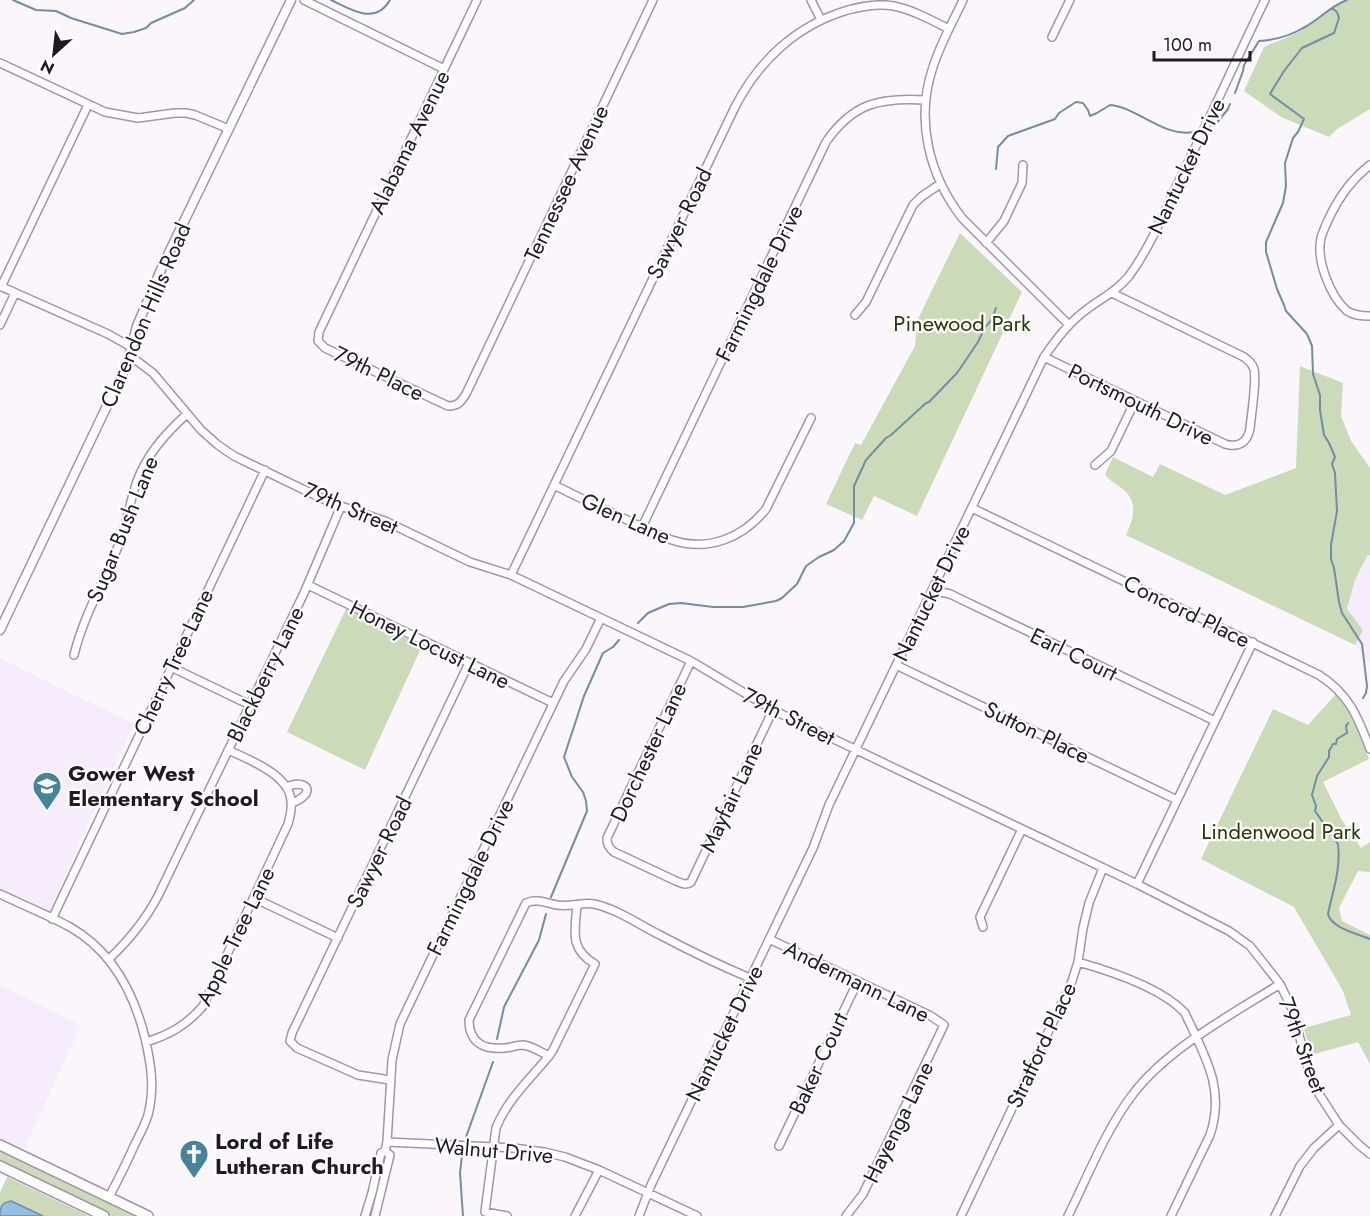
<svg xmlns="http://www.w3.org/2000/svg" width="1370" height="1216" font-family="Jost,sans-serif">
	<rect width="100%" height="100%" fill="#faf6fc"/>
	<path fill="#f6ecfb" d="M1367,555H1370V663L1355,645L1363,630L1347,609L1355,580Z
		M0,658L134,724L44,921L0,900Z
		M0,985L81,1025L24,1150L0,1139Z"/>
	<path fill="#cbdbb7" d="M1347,0H1370V109L1337,129L1329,137L1281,117L1244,91L1264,47L1297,33L1338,3Z
		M960,233L1022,292L917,516L874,496L862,520L826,504L855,443L861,445L915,346L917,321Z
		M1300,366L1343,383L1341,416L1351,441L1370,468V555L1367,556L1355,580L1347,609L1363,630L1355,645L1126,535C1133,519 1139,504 1124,490C1117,484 1110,482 1105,474L1113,457L1153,477L1160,464L1225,495L1296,468Z
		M346,609L422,646L365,770L287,732Z
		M1336,694L1351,714L1369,759L1323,782L1342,820L1361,848L1370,842V872L1358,871L1339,908L1342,921L1370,935V1064L1358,1042L1311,1055L1304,1028L1351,1015L1343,991L1294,907L1201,859L1273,709L1308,725Z
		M0,1149L140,1216H112L0,1162Z
		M7,1177L89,1216H0V1193Z"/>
	<path fill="#95bfe1" stroke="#728da8" stroke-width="1.5" d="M11,1201L43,1216H0C0,1207 1,1203 11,1201Z"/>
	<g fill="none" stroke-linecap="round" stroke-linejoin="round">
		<path stroke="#728da8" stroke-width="2" d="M13,0L36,10L56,11L71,18L122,34L134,32L146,28L151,23L185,8L194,0
			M331,0C350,9 375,26 390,0
			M1332,8L1337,12L1339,18L1334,33L1302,48L1284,71L1270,94L1304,119L1298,132L1293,138L1285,163L1286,186L1283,203L1266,242V252L1277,289L1284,305L1286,311L1307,334L1312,346L1313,374L1320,395V410L1324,435L1329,443L1335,457L1332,464L1335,473L1337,511L1331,545V559L1334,568L1339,602L1342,613L1362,644L1367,686L1366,693L1363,698
			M1235,93L1243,71L1244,65L1259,41C1275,40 1288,37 1303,28C1319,20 1330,6 1347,0
			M1215,125L1228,109L1230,104
			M996,169L998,147L1008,136L1055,119L1059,113L1076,102L1083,103L1088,110L1090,116L1097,113L1110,105C1137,107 1164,138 1194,132
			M638,623L648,613L669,604L681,603L713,607H743L776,601L782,598L797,584L806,566L819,557L834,550L844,541L854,523V486L866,460L886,438L891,435L926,403L929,402L957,373L978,342L984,329L992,319L996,308
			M1348,723L1346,726L1347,733L1337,739L1336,744H1333L1329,751V757L1317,776L1312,795L1316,806L1315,811L1338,844C1341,869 1333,890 1328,914C1331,928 1358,934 1370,939
			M551,897L587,811L586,801L583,792L572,777L564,757L584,696L603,653L613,647L619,640
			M497,1039L504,1007L539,940L546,914
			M466,1137L493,1062
			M462,1155L460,1173L463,1216"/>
		<g stroke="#a592ae" stroke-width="10">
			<path id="minor" d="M304,0L444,69
				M477,0L319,332L318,341L325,348L448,406C458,406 461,402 466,394L653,0
				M811,0L821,20
				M963,0C953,22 940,44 933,67C915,120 929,175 962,218L1068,324
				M1052,37L1070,0
				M0,63L105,112L138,118L175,113H186L195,115L229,129
				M1370,165C1352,179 1340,195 1330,216C1327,223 1323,230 1321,238C1316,260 1330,296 1347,311C1353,315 1363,316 1370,316
				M986,243L1004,221L1022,183L1023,165
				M0,286L108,334L131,347
				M1,287L88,105
				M855,315L866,302L913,205L921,197L940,184
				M0,325L15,293
				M129,355L153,373L201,430L218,445L234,456L321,498L341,506L385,521L470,562L511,575L691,661L773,710L1137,884L1229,931L1250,946L1280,984L1292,1009L1308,1068L1319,1094L1339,1125L1358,1144L1370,1154
				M1044,357L1225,444C1238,448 1247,443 1250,429C1251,415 1257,382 1254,369C1252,363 1249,361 1244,357L1112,293
				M1095,465L1111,451L1135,401
				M554,485C578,497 601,508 625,519C640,526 656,535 672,540C708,552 743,538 766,509L811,418
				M972,508L1319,675C1349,694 1358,717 1370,749
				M642,527L826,142C853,103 880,97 926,100
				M511,575L735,107C759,60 797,25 848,10C863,6 878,3 894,6C913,10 931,20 949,29
				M308,585L553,703
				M932,590L950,594L1215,721
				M74,655C83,618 102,585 117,549C126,528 129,505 136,484C146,455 165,434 187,414
				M691,661L607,838C607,845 609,848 614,852L676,881C681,883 686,886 691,882L773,710
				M896,665L1177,800
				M171,667L250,705
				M286,787C309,778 316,794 292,803
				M1137,884L1253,642
				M0,894C23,905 48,915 70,927C112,951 134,993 145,1038C151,1064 155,1088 148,1115C145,1125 140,1134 135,1144C127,1162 118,1180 109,1197
				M254,898L338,938
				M52,919L265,470
				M983,927L980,917L1022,829
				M769,939L931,1016L944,1025L863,1194L846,1216
				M109,959C129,940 145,921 158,896L304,593L341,506
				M1078,962C1110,971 1162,988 1185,1013C1204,1055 1226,1088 1210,1135L1171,1216
				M146,1042C169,1035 187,1025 203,1006L288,824C290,817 292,808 291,801C290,775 248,759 228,750
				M549,1056L553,1050L595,964C569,949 575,931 577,905
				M390,1080L358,1075L297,1048L290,1041L292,1033L469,663
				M387,1142L513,1148L544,1152L565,1157L599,1170L697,1216
				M779,1146L858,981
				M365,1216L372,1193L381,1153L385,1151L387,1142L392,1060L400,1024L564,681L586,649L601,618
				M375,1216L390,1155L385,1151
				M507,1216L485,1212L496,1128C507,1100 530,1079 549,1056C541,1052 532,1046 523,1045C516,1045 510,1048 504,1048C483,1050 469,1042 469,1020L526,903C538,898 546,903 557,905C569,907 584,902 594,904C617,909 638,924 658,934C688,950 719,965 750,978
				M575,1216L599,1170
				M639,1216L651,1185L813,848L829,805L1044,357C1057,338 1070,321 1090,307C1104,297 1118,290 1129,276C1149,249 1162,217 1176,187C1207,125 1235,62 1265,0
				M961,1216L1071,984L1078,962L1083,928L1089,903L1103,868
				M1068,1216C1088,1176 1106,1129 1133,1094C1168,1048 1231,1015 1280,984
				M1275,1216L1300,1166L1314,1148L1339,1125"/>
		</g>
		<g stroke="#a592ae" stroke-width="11">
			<path id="tertiary" d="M0,630L127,364L137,326L163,265L291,0"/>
		</g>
		<g stroke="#a592ae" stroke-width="12">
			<path id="secondary" d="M0,1145L148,1216
				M0,1166L104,1216"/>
		</g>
		<use href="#minor" stroke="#fff" stroke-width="7"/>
		<use href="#tertiary" stroke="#fff" stroke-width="8"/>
		<use href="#secondary" stroke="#fff" stroke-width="9"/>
	</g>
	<defs>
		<g id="school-pin" transform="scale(1.5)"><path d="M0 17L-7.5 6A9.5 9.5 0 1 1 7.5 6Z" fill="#468599" stroke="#fff"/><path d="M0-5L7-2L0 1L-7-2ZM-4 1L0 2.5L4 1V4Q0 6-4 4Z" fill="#fff"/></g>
		<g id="church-pin" transform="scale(1.5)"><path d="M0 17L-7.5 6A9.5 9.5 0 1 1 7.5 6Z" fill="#468599" stroke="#fff"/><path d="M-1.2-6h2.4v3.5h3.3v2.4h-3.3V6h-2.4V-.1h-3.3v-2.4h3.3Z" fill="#fff"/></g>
	</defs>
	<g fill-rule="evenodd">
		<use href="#school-pin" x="47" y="786"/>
		<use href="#church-pin" x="194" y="1154"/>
	</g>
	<g text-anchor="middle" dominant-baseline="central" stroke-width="4.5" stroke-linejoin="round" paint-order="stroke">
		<g font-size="22" fill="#211924" stroke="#fff">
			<text transform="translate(409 142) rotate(-64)">Alabama Avenue</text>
			<text transform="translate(1186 166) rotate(-64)">Nantucket Drive</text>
			<text transform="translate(566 183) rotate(-65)">Tennessee Avenue</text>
			<text transform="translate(679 223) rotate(-64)">Sawyer Road</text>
			<text transform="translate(759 283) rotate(-64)">Farmingdale Drive</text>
			<text transform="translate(145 315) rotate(-67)">Clarendon Hills Road</text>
			<text transform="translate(379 373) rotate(26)">79th Place</text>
			<text transform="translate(1141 404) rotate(26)">Portsmouth Drive</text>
			<text transform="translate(351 508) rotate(23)">79th Street</text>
			<text transform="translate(626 518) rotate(24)">Glen Lane</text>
			<text transform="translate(122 529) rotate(-68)">Sugar Bush Lane</text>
			<text transform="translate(931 593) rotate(-64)">Nantucket Drive</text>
			<text transform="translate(1187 611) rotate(26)">Concord Place</text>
			<text transform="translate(430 644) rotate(26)">Honey Locust Lane</text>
			<text transform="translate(1074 654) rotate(26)">Earl Court</text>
			<text transform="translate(173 662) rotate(-65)">Cherry Tree Lane</text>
			<text transform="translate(265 674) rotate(-64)">Blackberry Lane</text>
			<text transform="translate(789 716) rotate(27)">79th Street</text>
			<text transform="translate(1037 732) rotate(26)">Sutton Place</text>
			<text transform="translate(648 752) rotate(-65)">Dorchester Lane</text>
			<text transform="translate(731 797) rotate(-65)">Mayfair Lane</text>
			<text transform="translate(379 852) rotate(-64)">Sawyer Road</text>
			<text transform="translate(470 877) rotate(-64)">Farmingdale Drive</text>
			<text transform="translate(235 936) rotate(-64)">Apple Tree Lane</text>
			<text transform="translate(857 981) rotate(26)">Andermann Lane</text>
			<text transform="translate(724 1033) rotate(-64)">Nantucket Drive</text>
			<text transform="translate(1041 1045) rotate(-65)">Stratford Place</text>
			<text transform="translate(1303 1045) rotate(70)">79th Street</text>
			<text transform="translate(818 1063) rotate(-65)">Baker Court</text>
			<text transform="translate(898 1122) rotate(-64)">Hayenga Lane</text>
			<text transform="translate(494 1150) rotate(5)">Walnut Drive</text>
		</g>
		<g font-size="22" fill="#283905" stroke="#fff">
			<text x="962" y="323">Pinewood Park</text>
			<text x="1281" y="831">Lindenwood Park</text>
		</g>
		<g font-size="22" font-weight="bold" fill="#211924" stroke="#fff" text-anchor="start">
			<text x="68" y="773">Gower West<tspan x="68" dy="25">Elementary School</tspan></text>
			<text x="215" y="1141">Lord of Life<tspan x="215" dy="25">Lutheran Church</tspan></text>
		</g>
	</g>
	<g transform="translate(54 54) rotate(207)" stroke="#ffffff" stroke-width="4.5" paint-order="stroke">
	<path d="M0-4.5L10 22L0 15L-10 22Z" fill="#211924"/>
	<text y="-9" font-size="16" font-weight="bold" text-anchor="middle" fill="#211924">N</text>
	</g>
	<path d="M1154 51v9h96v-9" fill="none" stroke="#211924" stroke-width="3"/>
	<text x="1163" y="51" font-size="18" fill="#211924" stroke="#ffffff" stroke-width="4.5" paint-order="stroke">100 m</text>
</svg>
